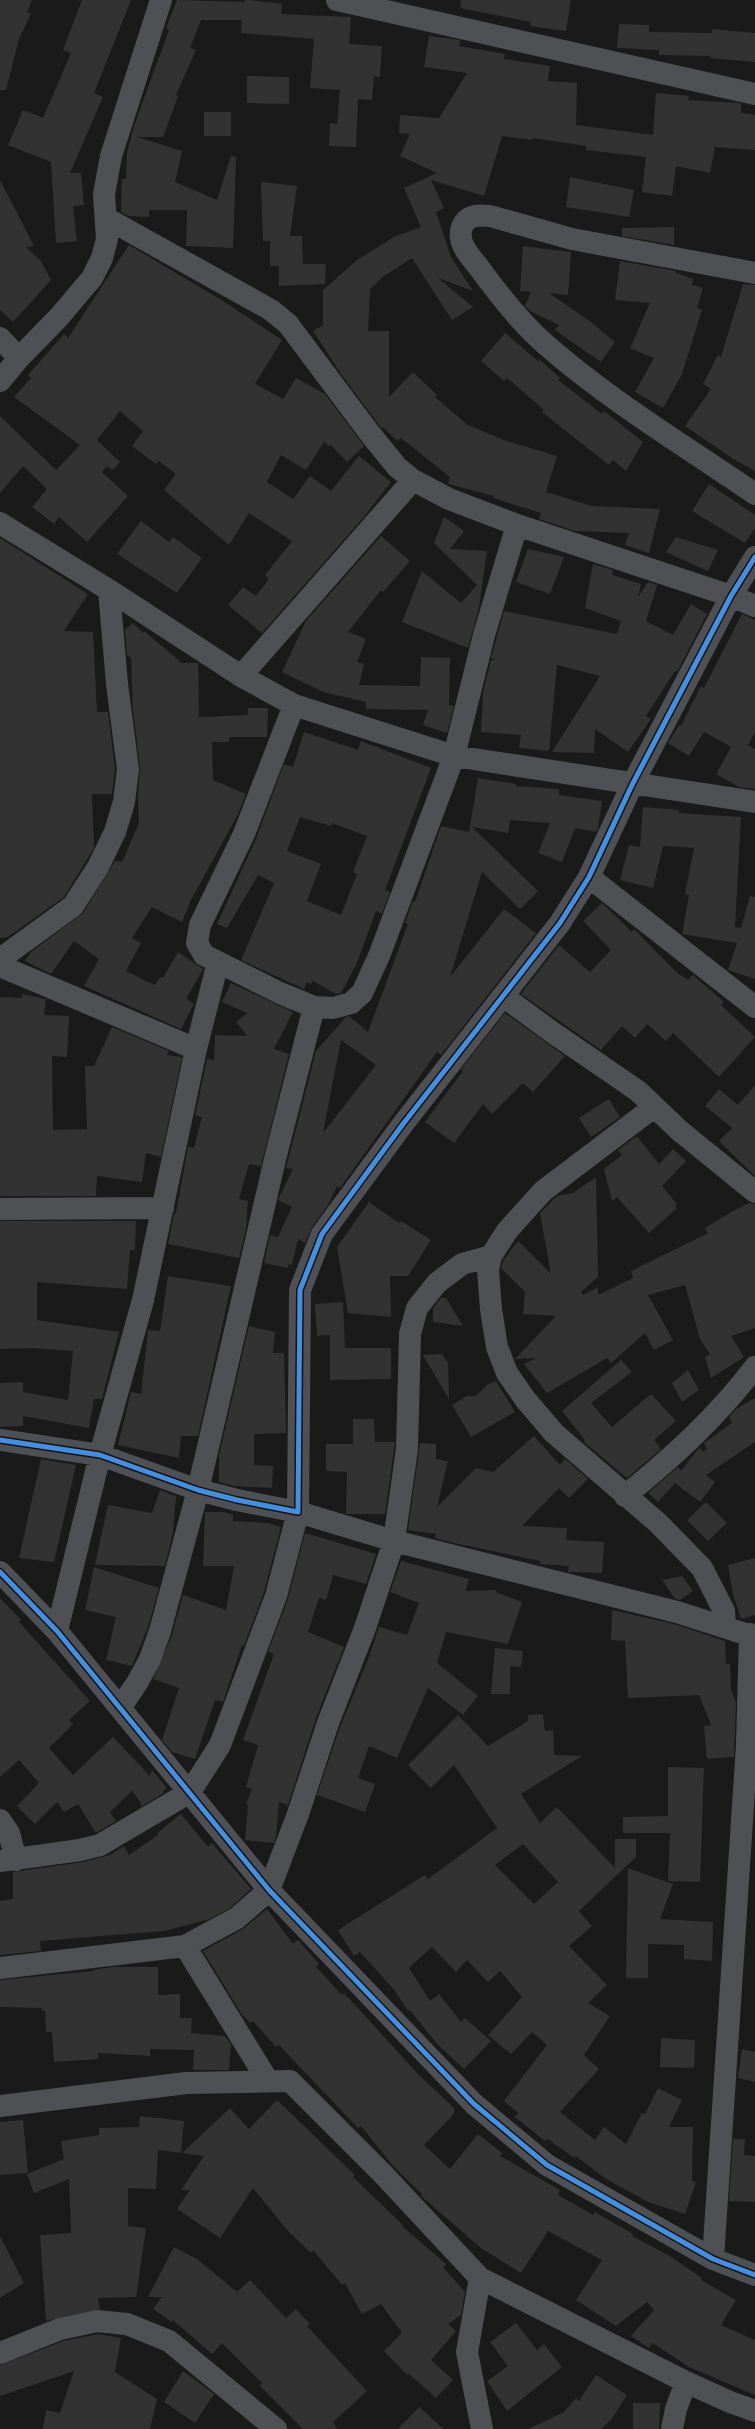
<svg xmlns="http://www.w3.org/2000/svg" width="755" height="2429" font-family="Cabin,sans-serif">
	<rect width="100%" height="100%" fill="#1a1a1b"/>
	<path fill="#323233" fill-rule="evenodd" d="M0,0H32L27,12L31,14L19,39L6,90H0Z
		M82,0H131L94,93L103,97L70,173H81L84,205L73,206L77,241L56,243L51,162L8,145L23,110L43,118L71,53L63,50Z
		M177,0L244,2L245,0H249L282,4L281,14L351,17L349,44L382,46L380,77L374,76L372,100L358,99L356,147L329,146L330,123L337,124L340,90L310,88L314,39L241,33L242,20H201L190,48L196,50L176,95L178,96L163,137H137L182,151L175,182L217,200L231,156L236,157L233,248L186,246L187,210H149V217L128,216L121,212L122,179H126L127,153L134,126L169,30L166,28Z
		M461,0H571L566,31L530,26L531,22L460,8Z
		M619,24L649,25V32L712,33V29L755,33V62L710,58V56L659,55V50L617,48Z
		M429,36L460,40L459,46L505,54L504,59L550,66L548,81L577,83L576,125L653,135L656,93L689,96L688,100L739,103L741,104V113L755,115V150L715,147L710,173L676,166L672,196L642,192L646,157L586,150V146L533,138L532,140L502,136L484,196L431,180L444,208L436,212L451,257L473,291L438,278L473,307L452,320L412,258L384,276L370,289L368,331H389V397L413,372L437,395L435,397L468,425L504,440L557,456L546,492L592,506L660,509L649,553L625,545L629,533L575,531L539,519L541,513L493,498L494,496L448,484L450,477L401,438L397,441L383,427L382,429L341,374L313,331L323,325V290L357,260L394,237L421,227L404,188L437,173L400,156L410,134L399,133L400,115L439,118L467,73L424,67Z
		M247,76L289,77V104L247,103Z
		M204,112H231V136H204Z
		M570,177L634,190L629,217L566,207Z
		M0,180L34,246L26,247L41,261L51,280L13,322L0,310Z
		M261,182L297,186L290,236H302L303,264H326L325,284L279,286V266H270V241H263Z
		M674,227V245L622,236V228Z
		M129,245L223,301L282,340L255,384L283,399L296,378L325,394L364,446L347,462L331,445L329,446L324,442L306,470L281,455L267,482L293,499L310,476L331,491L359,456L391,482L362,519L262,633L228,605L243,587L256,596L269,579L265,575L292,541L249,513L229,545L164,490L176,474L159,461L156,464L132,446L143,431L120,411L97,440L120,462L113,470L107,466L102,472L128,496L87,542L59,517L54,524L32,507L47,489L23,466L0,493V416L56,470L80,445L14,397L31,378L28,375L64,334L68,338Z
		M523,246L571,252L568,295L549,293L591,322L615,342L601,362L555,330L559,325L530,311L525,306L531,292L520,291Z
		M620,261L676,271V273L693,279L692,285L703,288L697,308L702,310L682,374L663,408L635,392L654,358L630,348L650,303L615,300Z
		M743,284L755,285V471L735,460L685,426L711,389L703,384L718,355L721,357Z
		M505,333L538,361L539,359L560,378L558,380L602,414L604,411L643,442L626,471L613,460L609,465L542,412L544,410L507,378L504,381L481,361Z
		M709,484L755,515V528L745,543L692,511Z
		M444,517L464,531L450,549L487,551L479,608L468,648L402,622L422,571L461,603L477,585L434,543Z
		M141,521L169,542L173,537L202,558L177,593L117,554Z
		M381,536L410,561L383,592L381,590L348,632L366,639L357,662L364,664L359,685L420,686L421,657L450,658L449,705L454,706L447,733L423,725L428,710L366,709V702L323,692L282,672L306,621Z
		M676,537L718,550L708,571L666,552Z
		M0,538L88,594L64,631L93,632L97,712H108L115,769L112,794H92L94,848L64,897L8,937L0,938Z
		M528,549L564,557L550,594L516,582Z
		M593,564L613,570L612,575L641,584L638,597L648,582L657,585L646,621L673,635L691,604L707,614L677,672L675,671L646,716L651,719L628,752L595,729L594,753L552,752L600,676L557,665L549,751L519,748L521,735L481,732L483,693L491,660H496L491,658L504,611L617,634L621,621L585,608Z
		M742,614L755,620V732L748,745L755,749V789L739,787L716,774L731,747L704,732L689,756L668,743L679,725L681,726L701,686L704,688Z
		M133,623L143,633L144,631L182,663H198L199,717L248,715V708H268L267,737H229V742H212L213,780L246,794L238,814L190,902L182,922L152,907L132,938L141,943L126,971L155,985L160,977L163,978L178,952L203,969L186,999L194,1004L181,1029L84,986L99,959L74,941L51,974L25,961L31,952L83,913L115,861L122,862L139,823L138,794L140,767L133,710L131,658L127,655L125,630Z
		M304,732L358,750L361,741L431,768L385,890L390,892L382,914L376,911L356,965L341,993L336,994L313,981L311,984L307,982L304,989L241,960L274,883L258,875L227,928L217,924L256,839L284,764L293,767ZM300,817L331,826L332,823L367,836L353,872L357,874L341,915L307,901L321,864L287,851Z
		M478,778L516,784V786L559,789V795L602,801L598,829L596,832L575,828L562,862L538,853L550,823L510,820L508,833L472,827L538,891L520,909L482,872L450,977L504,909L536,933L441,1055L437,1052L340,1188L337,1186L328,1205L312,1227L305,1243L298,1239L292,1265L289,1264L288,1268L264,1263L270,1235L278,1237L292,1207L278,1200L293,1169L286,1168L316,1051L346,1017L349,1016L368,1032L408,924L405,923L413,901L415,902L441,826L469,832ZM341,1040L376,1065L323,1133Z
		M643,807L679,810V813L741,817L735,927L741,928L750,896L755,897V979L728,970L737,943L682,934L689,895L685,894L694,848L663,846L653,888L620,880L629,845L640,847Z
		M602,903L632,932L634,929L676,972L688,980L693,975L724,1002L721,1005L755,1037L719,1077L673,1033L666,1041L647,1024L635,1038L622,1026L601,1050L521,994L559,945L590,972L611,950L583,921Z
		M231,983L293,1012L274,1049L289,1054L261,1166L249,1164L239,1199L248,1201L246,1229L239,1258L168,1244L174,1214L176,1213L188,1147L194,1148L202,1117L195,1116L207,1059L214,1060L215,1035L247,1036L236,1022L247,1013L222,1002Z
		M22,994L46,999L44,1015L69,1016L67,1057L52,1056L53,1130L87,1129L85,1066H94L112,1027L169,1051L167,1055L182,1057L161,1157L146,1153L142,1182L97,1176L96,1196H0V997L22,998Z
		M505,1013L565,1056L533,1092L523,1083L492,1114L483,1104L454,1143L425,1122L463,1071L461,1069Z
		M755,1085V1176L719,1141L732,1128L705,1106L719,1089L738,1105Z
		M609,1099L620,1117L591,1137L579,1118Z
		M637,1136L659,1164L673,1149L686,1161L662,1186L676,1203V1209L649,1233L617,1197L612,1201L604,1169L622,1155L618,1150Z
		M596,1177L598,1277L581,1292L583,1295L598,1287V1295L633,1278L631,1271L708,1233L705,1228L733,1211L749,1203L755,1204V1328L731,1336L744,1357L711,1378L705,1357L710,1354L700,1339L685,1285L648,1295L673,1340L654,1350L645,1333L611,1363L607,1358L547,1393L524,1364L536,1358L515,1359L556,1316L523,1314L525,1292L501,1268L503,1261L518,1241L551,1274L540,1213L557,1196L573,1193Z
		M369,1202L399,1223L401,1221L431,1240L408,1276H390L391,1317L348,1313L337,1247Z
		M0,1221H136L135,1250H130L127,1289L37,1282V1320L119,1332L102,1399H94L89,1428L23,1416V1426L0,1427V1383L23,1382V1392L68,1400L73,1351L34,1348L0,1349Z
		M168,1276L231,1286L198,1436H181L179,1458L118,1445L131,1392L141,1394L148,1330L160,1331Z
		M441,1298H446L463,1326L433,1322V1308Z
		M343,1302L345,1348H391V1379L330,1380V1335L317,1336L315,1304Z
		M249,1326L275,1332L273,1353H284L286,1433L254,1434V1465L273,1466L272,1488L234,1486L219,1482V1455Z
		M442,1354L448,1363L449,1399L423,1355Z
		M621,1360L632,1372L591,1403L612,1427L651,1394L676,1421L654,1440L661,1449L627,1478L584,1442L585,1440L562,1411Z
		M688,1370L699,1390L682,1402L672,1383Z
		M496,1381L515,1412L471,1437L452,1405L467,1396H476L487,1385Z
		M755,1398V1442L706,1475L715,1482L700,1502L675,1483L658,1502L648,1493L678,1467L681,1471L699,1448L703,1452L707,1449L704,1443L732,1423L729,1417L736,1409Z
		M353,1419H374L375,1442H395L385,1514H346L347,1472L326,1471V1444H353Z
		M534,1436L560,1465L565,1459L588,1479L569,1498L559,1488L522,1526L567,1528L566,1540L604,1542L602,1573L570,1572H568L569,1566L540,1564V1561L454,1543L435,1538L436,1534L408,1530L420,1443L436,1444V1459L448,1461L437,1507L476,1468L493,1472Z
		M41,1459L76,1465L54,1562L19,1558Z
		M160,1490L176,1496L173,1533L165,1566L95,1565L108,1505L152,1513Z
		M706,1502L727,1523L708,1541L687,1520Z
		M205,1512H224L233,1515V1521L267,1523L281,1527L264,1592L244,1646L242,1645L223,1702L215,1700L195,1759L172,1752L162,1740L179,1688L153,1679L172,1635L183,1595L226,1610L234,1566H203Z
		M305,1533L376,1554L366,1584L333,1575L326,1600L319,1598L308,1632L344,1647L316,1718L288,1805L279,1802L276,1836L274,1843L245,1840L248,1805L246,1804L252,1789L246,1787L258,1745L243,1740L274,1654L268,1652L288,1599Z
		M755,1558V1615L741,1619L733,1594L728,1565Z
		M401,1561L469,1579L465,1591L496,1590V1592L522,1602L508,1644L446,1632L437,1663L478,1696L463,1715L428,1688L397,1758L369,1746L358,1778L375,1784L365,1812L317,1795L340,1727L369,1657L379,1627L407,1635L419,1603L390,1592Z
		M94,1567L159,1588L148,1627L132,1666L106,1660L116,1617L85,1610Z
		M682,1576L693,1591L680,1600L675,1599L662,1580Z
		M0,1598L21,1620L19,1622L90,1701L69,1720L73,1724L49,1748L73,1775L113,1737L150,1776L152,1770L167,1788L163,1791L164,1793L140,1807L141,1803L132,1791L110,1812L116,1821L96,1833L78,1804L64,1812L57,1802L35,1824L17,1806L39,1783L19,1760L0,1777Z
		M612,1610L674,1624L725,1641L726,1664H730L731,1690L736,1703L734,1757L707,1759L704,1726L711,1725L699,1695L628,1698L625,1641L611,1640Z
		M495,1648L523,1651L521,1667L510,1666V1694H491Z
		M543,1714L545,1731L553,1730L554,1755L582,1756L521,1794L540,1823L557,1807L615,1868V1839H636V1857L579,1911L592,1926L569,1946L607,1985L588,2003L610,2016L584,2055L599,2069L560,2112L595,2140L604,2127L626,2144L642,2113L645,2114L658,2088L682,2100L669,2127H693L692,2181L696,2182L685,2214L648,2202L606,2179L576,2156L574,2158L548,2139L545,2141L515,2117L518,2113L504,2101L547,2045L532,2032L511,2054L488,2035L522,1997L500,1971L488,1982L467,1960L456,1972L432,1947L409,1968L430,2001L439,1994L461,2022L465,2018L491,2041L464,2069L437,2044L410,2010L408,2011L395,1991L360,1952L354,1956L338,1930L425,1875L428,1879L497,1828L454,1765L431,1788L408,1765L458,1715L488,1746L528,1721V1715ZM523,1844L558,1882L534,1904L495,1865Z
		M668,1767L704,1768L700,1882L668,1881L670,1833H623V1817L668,1816Z
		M181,1814L208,1847L212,1843L251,1889L230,1908L210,1919L164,1931L40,1941L41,1951L0,1955V1901L13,1899V1872L83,1862L110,1855L124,1846L129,1855L158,1835L157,1833Z
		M628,1868L673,1884L660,1919L713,1922L712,1961L684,1959V1945L648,1944V1978H626Z
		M267,1909L293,1944L298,1940L319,1964L316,1967L342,1995L344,1993L419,2075L454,2108V2114L424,2145L450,2169L478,2134L502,2153L500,2156L560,2190L558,2195L593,2215L595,2212L633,2234L632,2236L668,2255L702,2278L701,2280L736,2300L721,2325L755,2340V2395L689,2367L653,2343L649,2348L631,2336L654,2310L647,2302L616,2326L576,2300L602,2260L548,2231L521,2273L481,2248L421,2196L422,2194L394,2167L361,2126L358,2128L279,2045L276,2047L253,2021L250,2023L241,2013L203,1951L243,1929Z
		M112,1967H158V1995L180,1994V2018H192L191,2033L225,2036L231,2044L229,2070H193L194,2050L150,2049V2056L98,2053V2059L54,2062L52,2032H46L45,2010L42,2011V2008L0,2007V1980L93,1971V1970Z
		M661,2038L695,2040L694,2068L660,2067Z
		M742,2049L755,2052V2082L738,2078Z
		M277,2100L355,2175L353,2177L403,2225L402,2226L446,2264L443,2267L465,2292L461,2315L448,2324L456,2331L431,2360L453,2380L436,2398L409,2374L407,2375L384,2351L402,2333L381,2304L362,2314L345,2283L342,2285L313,2250L311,2253L288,2231L253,2188L220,2238L177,2209L190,2190H181L204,2156L182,2153L230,2108L249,2129Z
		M140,2116L184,2121L181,2153L158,2150L156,2189L128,2188V2226L146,2228L136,2297L98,2298L100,2309L46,2321L40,2235L71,2233L69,2179L34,2193L27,2174L64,2159L61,2141L99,2135V2128L139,2127Z
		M23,2120L28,2173L0,2175V2122Z
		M733,2139H745L744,2155L755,2156V2202L729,2201Z
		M0,2236L24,2283L0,2298Z
		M174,2247L197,2259L237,2292L250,2280L286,2318L296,2309L310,2324L307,2326L367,2391L333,2422L337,2429H303L260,2386L262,2383L222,2343L212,2354L173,2320L172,2322L153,2309L162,2297H148Z
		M516,2323L537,2350L544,2344L562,2367L507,2411L487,2381L508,2366L490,2342Z
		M98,2334L121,2338L115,2372L157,2399L150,2429H43L46,2410L60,2413L74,2371L0,2396V2365L64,2341Z
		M183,2371L214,2394L195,2423L164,2402Z
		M596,2375L627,2395L611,2420L601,2429H528L564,2412L576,2398L579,2401Z
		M633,2403H660L659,2429H633Z
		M419,2407L444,2429H398Z"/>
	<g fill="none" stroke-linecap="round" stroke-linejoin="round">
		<path stroke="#4e5054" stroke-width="22" d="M337,0L755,94
			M106,218L271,310L288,324L371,435L397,467L413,480L449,499L517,525L731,596L755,606
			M755,273L572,239L490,216C478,215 467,214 462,227C456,243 471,257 480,269C499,295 521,323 545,344C610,401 685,446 755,494
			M0,338L19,358
			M0,381L19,358L59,317L92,278L102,258L107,239L104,194L111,156L161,0
			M0,523L109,590L241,676L294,705L454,756L755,802
			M241,676L413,480
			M294,705L244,834L200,925L197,943L204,955L280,993L314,1007L333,1008L351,1003L362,993L379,956L454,756L484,635L517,525
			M589,877L755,1007
			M0,959L73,906L98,867L115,832L124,802L128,769L117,684L109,590
			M0,966L196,1049
			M503,996L552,1032L638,1091L680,1131L755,1192
			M654,1107L543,1191L507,1231L491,1256L488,1270L491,1309L497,1347L507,1373L525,1399L554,1433L658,1523L702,1568L724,1611L725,1625
			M0,1209L163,1208
			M0,1440L100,1455L198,1490L237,1500L298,1512L300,1290L322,1234L403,1124L560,923L589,877L632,785L731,596L755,557
			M625,1496C675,1455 716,1418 755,1367
			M0,1572L57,1631L269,1890L474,2104L547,2165L713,2259L755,2275
			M57,1631L100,1455L143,1300L196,1049L218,962
			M120,1708L137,1683L150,1659L160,1631L198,1490L276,1155L314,1007
			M0,1820L9,1833L16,1860
			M0,1861L80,1850L100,1845L190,1792L220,1745L276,1596L298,1512L394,1541L677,1612L755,1637
			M185,1946L268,2081
			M0,1968L185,1946L237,1918L269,1890L298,1814L328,1723L365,1628L394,1541L407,1449L410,1334L417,1308L437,1283L462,1264L491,1256
			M0,2106L186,2083L290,2081L381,2172L480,2278L686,2382L730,2402L755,2411
			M713,2259L747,1745L750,1634
			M480,2278L467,2352L482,2429
			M0,2353L60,2329L97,2321L127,2324L169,2341L276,2429
			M672,2429L676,2409L686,2382"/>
		<g stroke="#141417" stroke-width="8">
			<path id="cycleway" d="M0,1440L100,1455L198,1490L237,1500L298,1512L300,1290L322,1234L403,1124L560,923L589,877L632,785L731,596L755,557
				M0,1572L57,1631L269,1890L474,2104L547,2165L713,2259L755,2275"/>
		</g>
		<use href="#cycleway" stroke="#468fdf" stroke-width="5"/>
	</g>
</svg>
